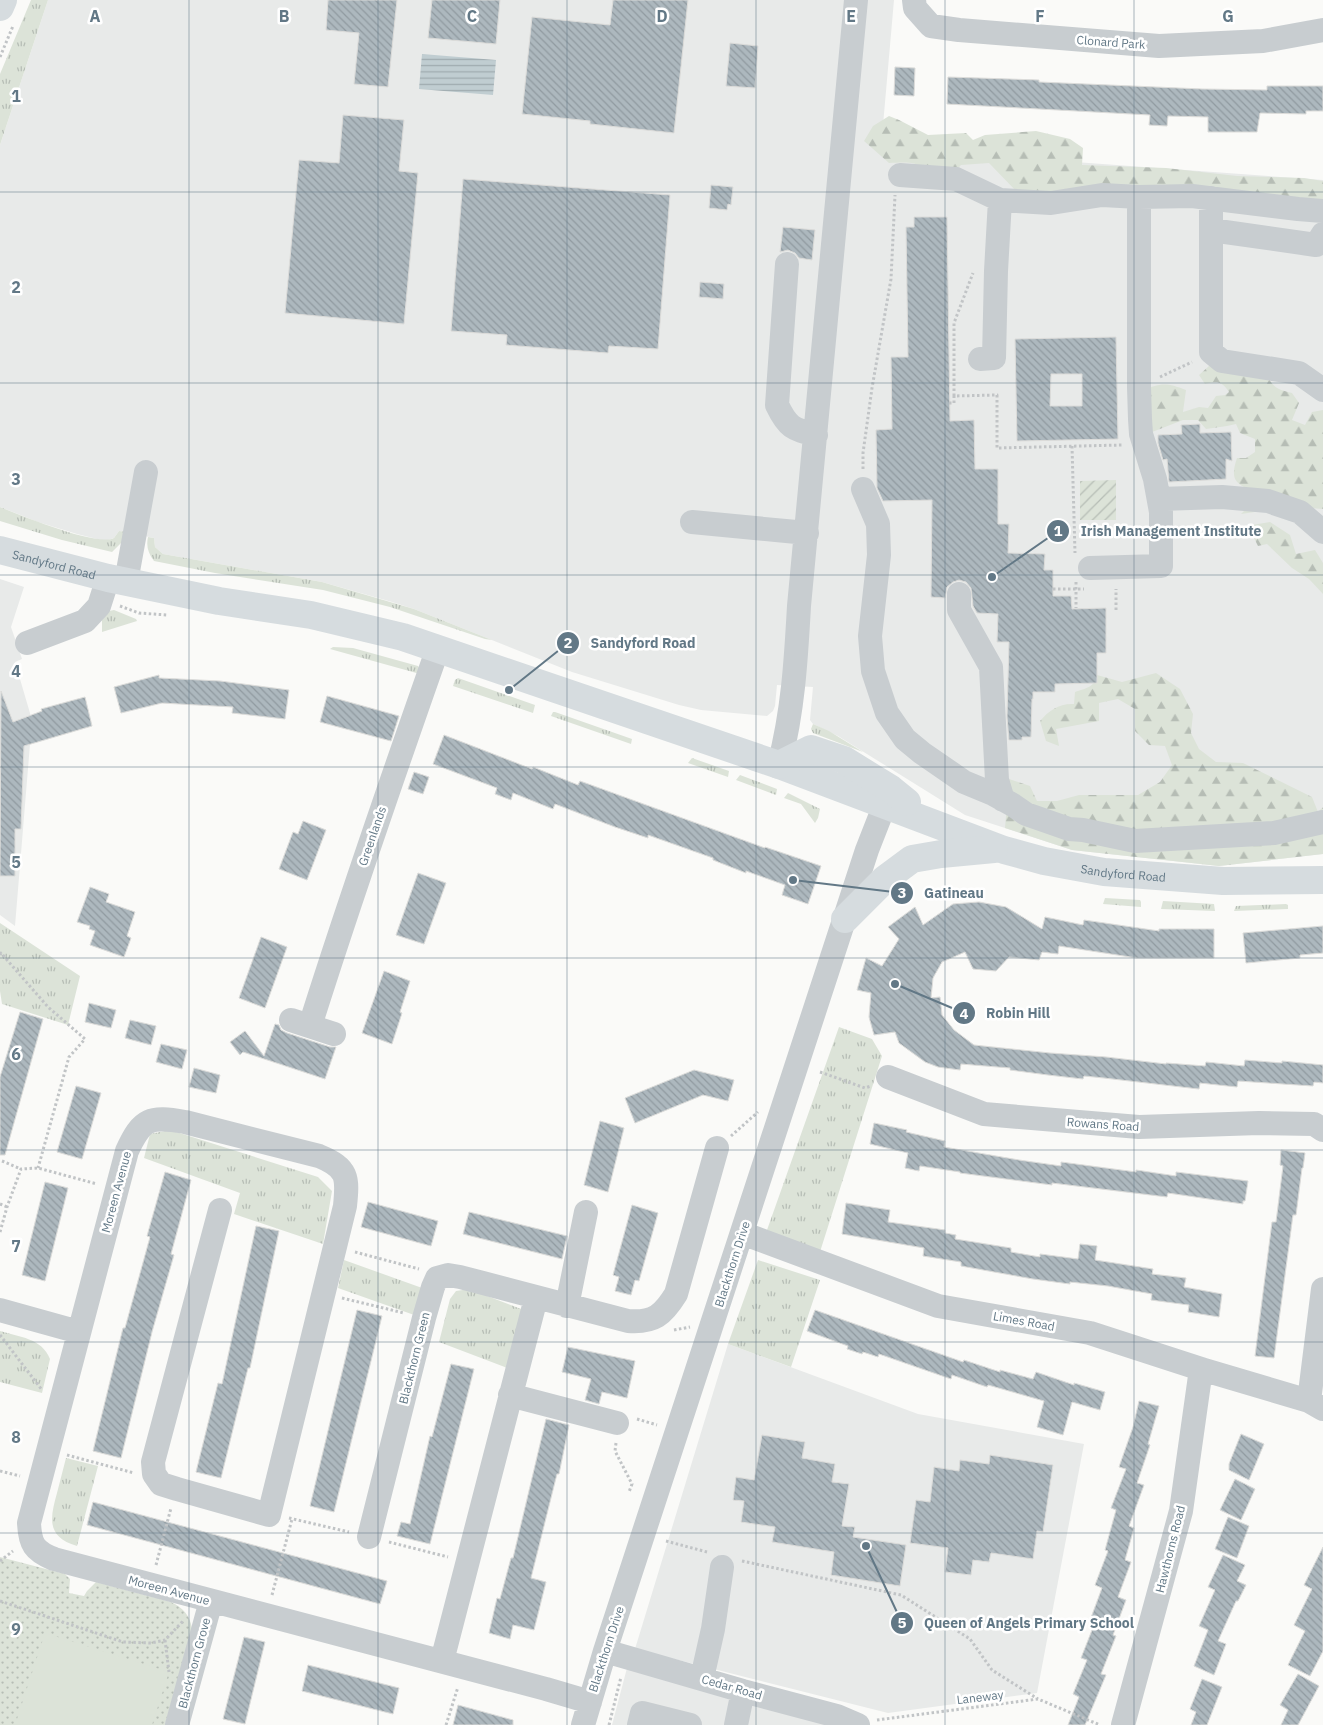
<svg xmlns="http://www.w3.org/2000/svg" width="1323" height="1725" font-family="'IBM Plex Sans',sans-serif">
	<defs>
		<pattern id="grass-tufts" width="24" height="20" patternUnits="userSpaceOnUse" patternTransform="scale(1.25)"><rect width="24" height="20" fill="#dce3d8"/><path d="M3 7l-1-3M5 7V3M7 7l1-3M15 17l-1-3M17 17v-4M19 17l1-3" fill="none" stroke="#b6bdb5"/></pattern>
		<pattern id="forest-firs" width="22" height="20" patternUnits="userSpaceOnUse" patternTransform="scale(1.25)"><rect width="22" height="20" fill="#dce3d8"/><path d="M5 1l3.5 6h-7zM16 11l3.5 6h-7z" fill="#b6bdb5"/></pattern>
		<pattern id="park-dots" width="8" height="8" patternUnits="userSpaceOnUse" patternTransform="scale(1.25)"><rect width="8" height="8" fill="#dce3d8"/><path d="M2 2h.1M6 6h.1" fill="none" stroke="#b6bdb5" stroke-width="1.8" stroke-linecap="round"/></pattern>
		<pattern id="garden-furrows" width="10" height="10" patternUnits="userSpaceOnUse" patternTransform="scale(1.25)"><rect width="10" height="10" fill="#dce3d8"/><path d="M-1 1l2-2M0 10L10 0M9 11l2-2" fill="none" stroke="#b6bdb5"/></pattern>
		<pattern id="water-rules" width="6" height="5" patternUnits="userSpaceOnUse" patternTransform="scale(1.25)"><rect width="6" height="5" fill="#c0cdd1"/><path d="M0 2.5h6" fill="none" stroke="#9fabaf"/></pattern>
		<pattern id="building-back-hatch" width="6" height="6" patternUnits="userSpaceOnUse" patternTransform="scale(1.25)"><rect width="6" height="6" fill="#adb8be"/><path d="M-1 5l2 2M0 0l6 6M5-1l2 2" fill="none" stroke="#909aa0"/></pattern>
	</defs>
	<rect width="100%" height="100%" fill="#fafaf8"/>
	<path fill="#e8eae9" d="M48,0H894L881,148L1323,180V854L1219,866L1072,850L965,815L838,736L813,724L810,720L813,687L777,685L775,706L773,711L767,716L701,710L679,705L572,672L414,609L392,602L322,582L163,554L155,547L154,538L119,531L114,538L105,541L77,534L38,522L0,507V145Z
		M0,579L24,587L11,627L22,659L15,662L32,720L15,926L0,915Z
		M728,1344L918,1414L1084,1444L1037,1693L888,1713L635,1649Z
		M627,1668L836,1725H612Z"/>
	<path fill="url(#grass-tufts)" d="M31,0H48L0,145V74Z
		M0,507C20,515 97,547 114,538L119,531L126,532L123,541L112,552L62,540L0,521Z
		M148,537L154,538L155,547L163,554L322,582L414,609L492,640L485,639L390,607L323,590L215,573L154,561C148,553 146,546 148,537Z
		M114,610L136,619L137,621L102,632V620L109,611Z
		M333,647L353,648L418,666L420,669V674L330,649Z
		M458,678L535,705L533,713L453,686L455,680Z
		M553,712H555L632,739L631,744L551,716Z
		M813,724L829,731L863,752L813,733L811,729Z
		M692,758L729,771L728,777L688,763Z
		M740,775L777,789L776,795L736,780Z
		M788,793L820,809L818,818L815,823L801,804L784,798Z
		M1105,898L1140,900L1141,902V907L1103,904Z
		M1163,901L1214,904L1215,911L1161,909Z
		M1286,904L1288,905V909L1234,911L1236,906Z
		M0,923L80,976L68,1025L2,1004L0,991Z
		M839,1027L872,1039L882,1056L819,1255L767,1230Z
		M170,1130L318,1177L332,1191L323,1244L234,1214L240,1193L144,1158L150,1134Z
		M344,1260L425,1289L417,1316L338,1288Z
		M758,1260L820,1280L791,1367L728,1344Z
		M469,1289L529,1312L515,1371L439,1342L450,1299L456,1291Z
		M0,1331C19,1337 42,1338 50,1359L42,1393L0,1382Z
		M66,1458L98,1466L77,1546C46,1537 50,1518 57,1493C60,1481 63,1470 66,1458Z"/>
	<path fill="url(#forest-firs)" d="M889,116L899,120L928,135L966,133L973,140L985,135L1036,131L1070,139L1083,148L1082,165L1166,168L1237,176L1304,178L1323,181V205L1053,200L1017,192L989,163L961,165L940,187C920,163 920,161 889,163L864,141L873,126Z
		M1209,366L1267,373C1271,387 1278,390 1292,393L1299,403L1292,420L1305,425L1312,412L1323,410V509C1296,506 1268,510 1241,514L1259,496C1243,483 1227,487 1237,458H1246L1255,452V439L1240,433L1236,424L1227,426L1206,429L1198,420H1183L1147,434L1141,391C1160,383 1166,382 1186,390L1183,412L1199,407L1208,408L1216,396L1225,395L1229,392C1222,381 1217,381 1205,384L1199,375Z
		M1270,522L1290,535L1296,554L1315,550L1323,563V594L1309,579L1292,568L1267,544L1258,546L1254,538L1252,525Z
		M1156,673L1180,689L1193,714L1191,733L1199,749L1216,762L1243,763L1312,797L1318,812L1323,807V854L1219,866L1072,850L1005,828L1009,779L1030,786L1037,801H1057L1079,795H1138L1160,782L1172,765L1165,746L1149,745L1135,731V709L1118,699L1099,703V721L1056,729L1059,746L1046,741L1040,721C1049,710 1060,703 1074,704L1075,692C1086,688 1094,688 1097,675L1122,682Z"/>
	<path fill="url(#park-dots)" d="M0,1557L65,1574L70,1579L69,1593L84,1596L87,1591L96,1582L171,1602C183,1608 190,1615 192,1629L165,1725H0Z"/>
	<path fill="url(#garden-furrows)" d="M1116,480V520H1080V481Z"/>
	<path fill="#dce3d8" d="M45,1633L169,1672L152,1725H15Z"/>
	<path fill="url(#water-rules)" d="M422,54L496,60L493,95L419,89Z"/>
	<path fill="url(#building-back-hatch)" stroke="#dcdcda" fill-rule="evenodd" d="M328,0H397L388,87L354,84L359,33L326,30Z
		M432,0H500L496,44L428,38Z
		M613,0H688L674,133L590,124V121L522,114L532,17L610,25Z
		M730,43L758,46L755,88L726,86Z
		M895,67L915,68L914,96L894,95Z
		M948,77L1039,80V82L1202,89L1267,90V86H1323V111H1306V114L1260,113L1257,132H1208V117L1168,116L1167,126L1149,125L1150,115L947,104Z
		M343,115L404,120L399,171L418,173L404,324L285,313L299,160L339,163Z
		M463,179L670,195L658,349L609,346L608,353L506,345L507,335L451,331Z
		M711,185L733,187L731,205L728,204L727,210L709,208Z
		M914,217H947L950,421L974,420L975,469H998V524H1009L1008,553L1045,554L1044,570H1053V596H1071L1072,609L1106,608V653H1097V683L1055,684V692H1033V699H1032L1031,737H1022V740H1009L1007,717L1009,642H997L998,614L977,613L973,606L971,588L966,582L959,580L953,582L947,587L945,598L931,597L932,500L883,501L877,488L876,430L892,429L891,357H908L906,227H914Z
		M783,227L815,230L812,260L799,258L795,253L788,250L780,252Z
		M700,282L724,284L723,299L699,297Z
		M1116,337L1118,439L1017,441L1015,339ZM1051,374H1082V406H1050Z
		M1200,424V433L1231,432L1232,461L1226,459V479L1169,482L1167,459L1163,460L1158,443V435L1182,434L1181,425Z
		M159,675V678L220,681L289,690L285,719L232,713L233,707L162,703L121,713L114,687Z
		M1,691L13,722L42,711L41,709L85,697L92,726L24,746L21,829H15V876H0Z
		M327,696L399,716L391,741L320,722Z
		M444,735L532,769L533,767L578,785L580,781L765,848V847L821,866L808,904L782,895L785,885L746,871V873L713,860V858L648,835V838L615,827L555,804L553,809L513,793L511,800L495,794L497,788L433,764Z
		M414,772L429,777L423,794L408,789Z
		M303,821L326,830L307,880L279,869L293,832L298,834Z
		M418,873L446,883L424,944L396,935Z
		M90,887L109,894L106,902L135,912L127,936L131,938L124,957L90,945L95,931L89,929L90,926L77,922Z
		M979,902L1006,907L1042,929L1045,917L1083,925L1084,920L1159,931V929H1214V958H1137L1059,946L1058,954L1042,952L1039,960L1009,957L996,971L973,969L965,952L942,962L933,978L931,998L940,997L942,1015L954,1030L974,1045L1050,1053L1106,1057L1166,1064V1063L1205,1066L1206,1062L1244,1066L1245,1060L1282,1063V1061L1323,1065V1083L1314,1082L1313,1086L1238,1081L1237,1087L1200,1083L1199,1089L1104,1078L1084,1076L1083,1079L1048,1075L1010,1070V1068L961,1064L960,1070L938,1067L925,1062L899,1043L895,1032L874,1035L869,1017L871,993L857,990L866,958L882,966L899,939L888,927L915,907L923,925L953,904Z
		M1323,926V953L1300,955V958L1246,963L1243,933Z
		M261,937L287,947L265,1008L239,998Z
		M384,971L410,981L400,1012L402,1013L392,1044L362,1033Z
		M89,1003L116,1010L111,1028L85,1022Z
		M20,1012L43,1019L5,1155H0V1077Z
		M130,1020L156,1026L151,1045L125,1038Z
		M275,1024L279,1025L281,1030L287,1033L330,1047H336L325,1079L243,1052L240,1055L230,1042L245,1031L264,1056Z
		M161,1044L187,1050L182,1069L156,1062Z
		M194,1068L220,1075L216,1093L189,1087Z
		M694,1070L734,1080L728,1101L703,1095L635,1123L625,1098Z
		M76,1086L101,1093L82,1159L57,1152Z
		M600,1121L624,1128L608,1192L584,1185Z
		M874,1123L907,1130L906,1132L945,1141L944,1147L1019,1160L1061,1166V1162L1136,1172V1170L1176,1176V1172L1248,1181L1245,1201H1243V1204L1168,1193L1167,1197L1052,1183V1185L960,1173V1172L920,1166L919,1171L905,1168L908,1153L870,1144Z
		M1281,1150L1305,1153L1303,1168H1302L1296,1215H1293L1274,1358L1255,1356L1272,1222H1276L1283,1166L1280,1165Z
		M165,1172L191,1180L171,1254L174,1255L152,1332L121,1458L93,1451L123,1328H125L150,1237L147,1236Z
		M45,1182L68,1188L45,1281L22,1275Z
		M368,1202L438,1221L431,1246L361,1227Z
		M846,1203L890,1210L888,1222L945,1230V1233L956,1235L955,1239L1011,1248V1252L1040,1257V1254L1078,1259L1080,1244L1097,1246L1095,1260L1153,1269L1152,1274L1186,1278L1184,1287L1222,1294L1219,1317L1188,1312L1189,1305L1151,1300L1152,1294L1108,1286L1070,1282V1284L1033,1279L961,1266V1262L923,1256L924,1248L842,1234Z
		M632,1205L658,1213L639,1281L635,1280L631,1295L615,1291L619,1277L613,1275Z
		M469,1212L567,1236L562,1259L463,1234Z
		M256,1226L279,1231L250,1368H248L221,1478L196,1472L218,1383L222,1384Z
		M357,1310L382,1316L334,1512L310,1506Z
		M815,1310L963,1362L964,1360L1000,1372V1370L1033,1379L1036,1372L1074,1385V1383L1105,1392L1100,1410L1072,1402L1063,1435L1037,1427L1044,1401L988,1385L987,1387L952,1375L951,1379L879,1354L878,1357L863,1352L862,1354L847,1349L848,1346L807,1331Z
		M568,1347L635,1361L627,1398L602,1392L599,1404L585,1400L591,1379L562,1372Z
		M451,1364L474,1369L430,1544L397,1536L401,1522L410,1524L430,1436L432,1437Z
		M1139,1401L1159,1406L1148,1444L1150,1445L1137,1483L1144,1485L1129,1526L1134,1528L1125,1560L1131,1562L1118,1597L1126,1600L1113,1635L1116,1636L1101,1674L1106,1675L1085,1725H1068L1079,1697L1073,1694L1087,1660L1081,1658L1094,1625L1089,1623L1102,1588L1095,1585L1108,1551L1105,1550L1116,1510L1111,1508L1126,1469L1119,1467L1133,1427Z
		M546,1419L569,1425L559,1474H557L531,1578L546,1582L534,1630L513,1625L510,1639L489,1633L497,1598L500,1599L511,1558H513Z
		M1241,1434L1264,1444L1249,1480L1229,1470V1464Z
		M762,1435L805,1442L802,1458L835,1464L832,1482L849,1484L842,1526L855,1527L853,1537L906,1545L900,1586L831,1575L834,1552L772,1542L775,1527L741,1522L744,1501L733,1500L736,1477L754,1480Z
		M990,1455L1053,1465L1043,1532L1037,1531L1033,1559L991,1553L989,1562L973,1560L971,1575L945,1572L948,1548L910,1543L916,1500L930,1502L934,1467L959,1471L960,1460L989,1464Z
		M1235,1479L1255,1489L1241,1520L1220,1510Z
		M93,1502L387,1581L380,1604L87,1525Z
		M1228,1517L1249,1526L1237,1558L1215,1549Z
		M1323,1547V1651L1310,1676L1288,1665L1305,1631L1294,1625L1312,1589L1304,1585Z
		M1223,1555L1245,1565L1237,1581L1246,1585L1238,1601H1236L1218,1641L1226,1644L1214,1675L1194,1666L1208,1630L1199,1626L1215,1590L1208,1587Z
		M244,1637L265,1642L245,1724L223,1719Z
		M308,1665L399,1688L393,1714L302,1691Z
		M1298,1674L1319,1686L1298,1725H1281L1288,1710L1280,1705Z
		M1202,1679L1222,1687L1207,1725H1191L1196,1712L1190,1709Z
		M458,1705L513,1720V1725H453Z"/>
	<g fill="none" stroke-linecap="round" stroke-linejoin="round">
		<path stroke="#c1c4c6" stroke-width="3" stroke-dasharray="2.5 2.5" stroke-linecap="butt" d="M0,57L13,26
			M1160,377L1192,362
			M954,396V323L973,273
			M949,403H954V396L997,395V448L1122,445
			M1072,446L1075,553
			M863,469V453L872,388L891,279L895,195
			M1076,582V608
			M1053,589H1084
			M120,606L139,613L167,615
			M1116,610V589
			M0,955L1,953L48,1007L85,1039L69,1057L38,1168
			M820,1072L865,1088L871,1086
			M731,1136L758,1112
			M2,1161L21,1169
			M0,1204L7,1207
			M0,1232L7,1207L21,1169L38,1168L97,1184
			M355,1252L419,1269
			M342,1298L404,1313
			M674,1330L690,1327
			M0,1335L42,1390
			M637,1419L657,1425
			M616,1443L615,1451L632,1484L629,1492
			M67,1455L134,1473
			M0,1471L20,1476
			M289,1518L349,1532
			M666,1541L707,1552
			M389,1542L448,1557
			M0,1561L13,1551
			M742,1561L901,1595L970,1639L992,1670L1038,1699
			M156,1565L171,1508
			M272,1595L292,1519
			M0,1601L123,1642L151,1643L165,1640L184,1620
			M165,1640L169,1672
			M877,1720L1038,1699L1100,1725
			M446,1725L458,1687
			M609,1725L621,1677"/>
		<path stroke="#c8cdd0" stroke-width="24" d="M914,0L915,8L931,26L959,30L1159,46L1263,41L1323,30
			M900,175L956,179L1000,200L1051,203L1102,195L1139,197L1192,196L1298,209L1323,211
			M1211,198V352L1222,361L1299,373L1323,390
			M1211,230L1316,245L1323,234
			M787,264L777,405C788,428 793,429 816,435
			M980,359L994,358L996,271L1000,200
			M863,489L878,524L879,555L870,636L873,671L887,713L905,739L922,753L964,782L993,794L1013,805L1026,814L1069,829L1083,830L1135,841L1274,833L1323,822
			M1159,499L1222,497L1268,501L1300,512L1323,532
			M692,522L807,533
			M1090,568L1161,566V512L1155,479L1141,434L1140,419L1139,387V197
			M126,582L146,472
			M959,594V610L991,667L997,780L1003,800
			M27,643L85,621L99,606L108,578
			M779,765C793,712 796,660 799,606L856,0
			M291,1020L334,1034
			M310,1026C350,899 394,773 438,648
			M888,1077L984,1114L1139,1127L1259,1123L1314,1124L1323,1130
			M220,1210L153,1462L154,1474L161,1484L177,1489L269,1515L345,1206C348,1177 348,1168 319,1156L185,1122C150,1116 142,1118 127,1151L29,1523C30,1544 34,1551 54,1559L546,1689L590,1702
			M742,1233L938,1306L1090,1333L1201,1369L1309,1401L1323,1409
			M567,1306L586,1212
			M0,1310L79,1332
			M510,1395L617,1423
			M1309,1401L1323,1289
			M369,1537L424,1318L433,1287L437,1278L448,1275L460,1277L628,1321C654,1323 663,1315 676,1294L717,1148
			M605,1651L743,1691L837,1716L858,1725
			M442,1661L536,1298
			M702,1678L713,1629L722,1567
			M177,1725L211,1601
			M583,1725L605,1651L867,850L885,804
			M639,1725L642,1713L690,1725
			M736,1725L743,1691
			M1123,1725L1181,1511L1201,1369"/>
		<g stroke="#d6dcdf" stroke-width="28">
			<path d="M0,7L3,0"/>
			<path id="s1" d="M0,550L108,578L219,601L311,615L403,637L779,765L1004,850L1044,861L1104,872L1223,881L1323,880"/>
			<path d="M779,765L811,749L844,760L891,789L907,802"/>
			<path d="M845,919L885,879L912,859L941,854L994,849"/>
		</g>
	</g>
	<path fill="none" stroke="#627886" stroke-width="1" stroke-opacity="0.55" d="M189,0V1725M378,0V1725M567,0V1725M756,0V1725M945,0V1725M1134,0V1725M0,192H1323M0,383H1323M0,575H1323M0,767H1323M0,958H1323M0,1150H1323M0,1342H1323M0,1533H1323"/>
	<g text-anchor="middle" dominant-baseline="central" stroke-width="5" stroke-linejoin="round" paint-order="stroke">
		<g font-size="12" fill="#627886" stroke="#fff">
			<text transform="translate(1111 42) rotate(4)">Clonard Park</text>
			<text stroke="none"><textPath href="#s1" startOffset="56">Sandyford Road</textPath></text>
			<text transform="translate(372 836) rotate(-71)">Greenlands</text>
			<text stroke="none"><textPath href="#s1" startOffset="1172">Sandyford Road</textPath></text>
			<text transform="translate(1103 1124) rotate(4)">Rowans Road</text>
			<text transform="translate(116 1192) rotate(-75)">Moreen Avenue</text>
			<text transform="translate(732 1264) rotate(-72)">Blackthorn Drive</text>
			<text transform="translate(1024 1321) rotate(10)">Limes Road</text>
			<text transform="translate(414 1358) rotate(-76)">Blackthorn Green</text>
			<text transform="translate(1170 1549) rotate(-76)">Hawthorns Road</text>
			<text transform="translate(169 1590) rotate(15)">Moreen Avenue</text>
			<text transform="translate(606 1649) rotate(-72)">Blackthorn Drive</text>
			<text transform="translate(194 1663) rotate(-75)">Blackthorn Grove</text>
			<text transform="translate(732 1687) rotate(16)">Cedar Road</text>
			<text transform="translate(980 1697) rotate(-7)">Laneway</text>
		</g>
	</g>
	<g font-size="16" text-anchor="middle" font-weight="bold" fill="#627886" stroke="#fff" stroke-width="5" stroke-linejoin="round" paint-order="stroke">
		<text x="95" y="22">A</text>
		<text x="284" y="22">B</text>
		<text x="472" y="22">C</text>
		<text x="662" y="22">D</text>
		<text x="851" y="22">E</text>
		<text x="1040" y="22">F</text>
		<text x="1228" y="22">G</text>
		<text x="16" y="102">1</text>
		<text x="16" y="293">2</text>
		<text x="16" y="485">3</text>
		<text x="16" y="677">4</text>
		<text x="16" y="868">5</text>
		<text x="16" y="1060">6</text>
		<text x="16" y="1252">7</text>
		<text x="16" y="1443">8</text>
		<text x="16" y="1635">9</text>
	</g>
	<path fill="none" stroke="#627886" stroke-width="2" d="M992 577L1058 531M509 690L568 643M793 880L902 893M895 984L964 1013M866 1546L902 1623"/>
	<g fill="#627886" stroke="#fff" stroke-width="2">
		<circle cx="992" cy="577" r="5"/>
		<circle cx="509" cy="690" r="5"/>
		<circle cx="793" cy="880" r="5"/>
		<circle cx="895" cy="984" r="5"/>
		<circle cx="866" cy="1546" r="5"/>
		<circle cx="1058" cy="531" r="12"/>
		<circle cx="568" cy="643" r="12"/>
		<circle cx="902" cy="893" r="12"/>
		<circle cx="964" cy="1013" r="12"/>
		<circle cx="902" cy="1623" r="12"/>
	</g>
	<g font-size="15" text-anchor="middle" font-weight="bold" fill="#fff">
		<text x="1058" y="536">1</text>
		<text x="568" y="648">2</text>
		<text x="902" y="898">3</text>
		<text x="964" y="1019">4</text>
		<text x="902" y="1628">5</text>
	</g>
	<g font-size="14" text-anchor="middle" font-weight="bold" fill="#627886" stroke="#fff" stroke-width="5" stroke-linejoin="round" paint-order="stroke">
		<text x="1171" y="536">Irish Management Institute</text>
		<text x="643" y="648">Sandyford Road</text>
		<text x="954" y="898">Gatineau</text>
		<text x="1018" y="1018">Robin Hill</text>
		<text x="1029" y="1628">Queen of Angels Primary School</text>
	</g>
</svg>
